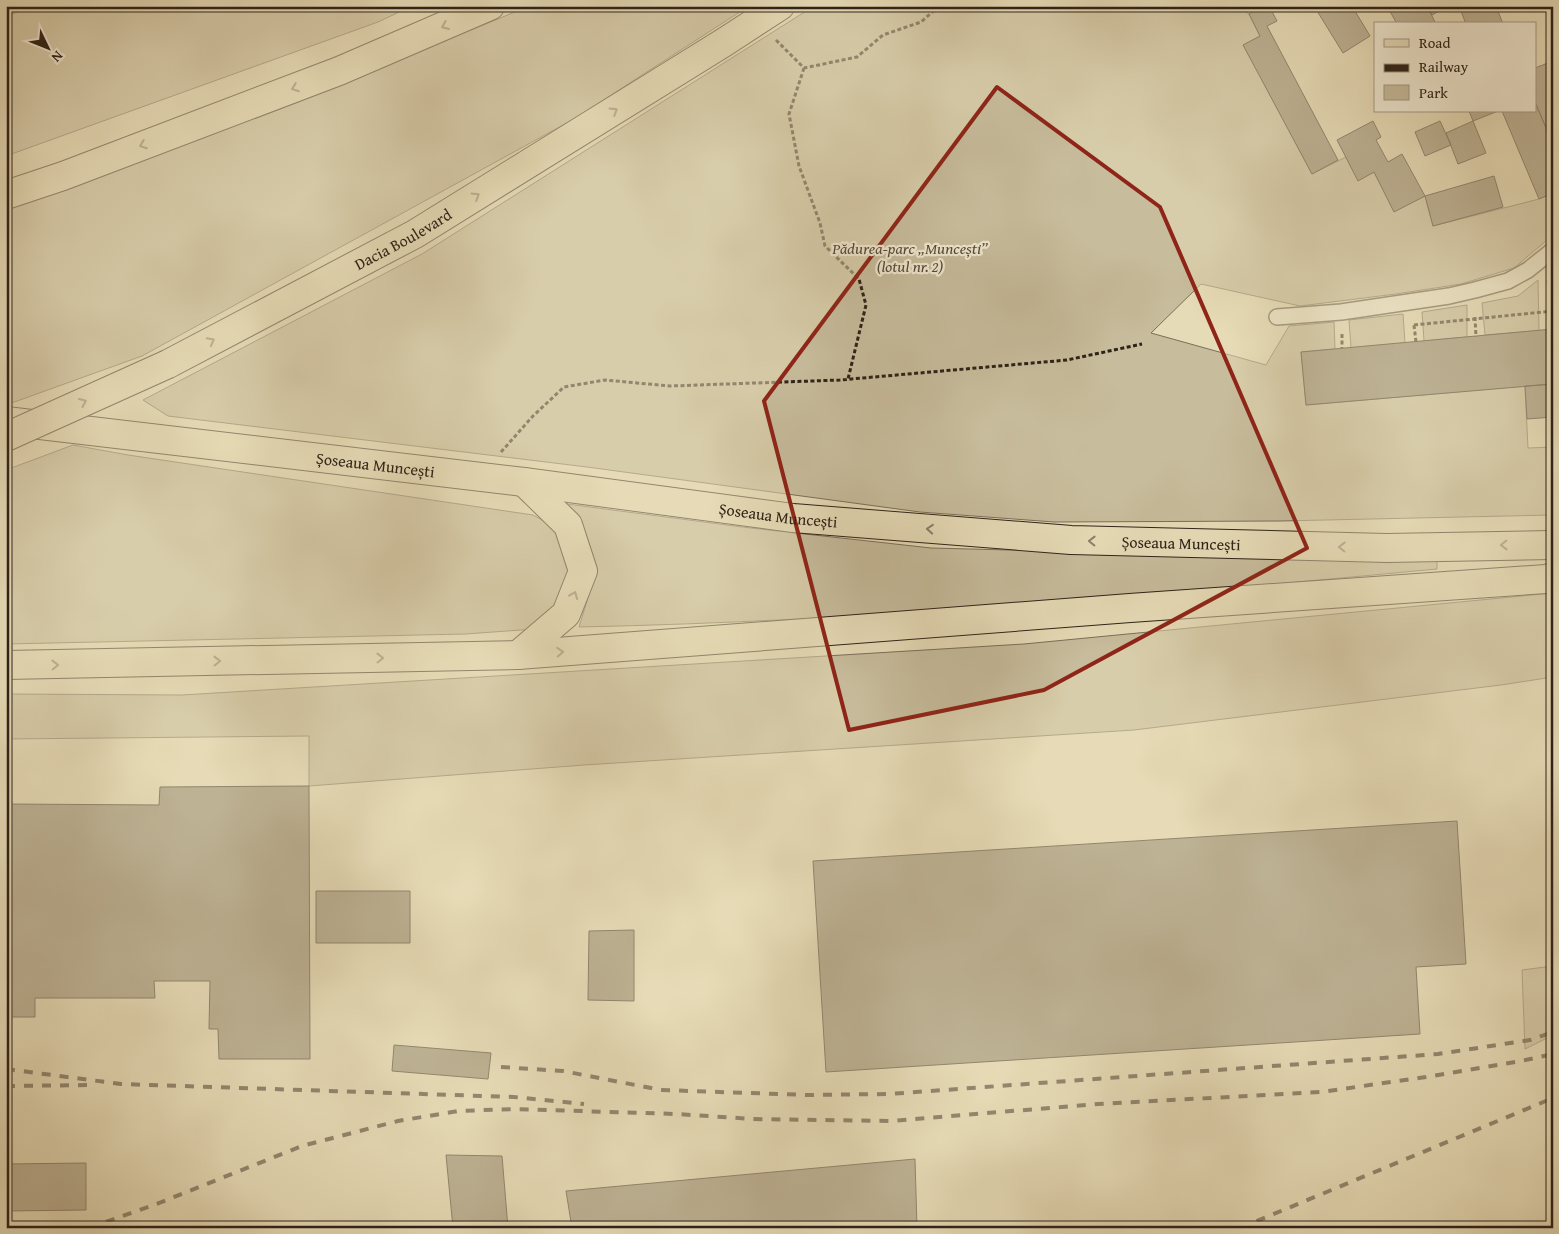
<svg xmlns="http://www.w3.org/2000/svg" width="1559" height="1234" font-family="'Gentium Book Plus',serif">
	<rect width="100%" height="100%" fill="#e6dbb7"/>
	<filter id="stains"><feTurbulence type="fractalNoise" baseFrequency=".004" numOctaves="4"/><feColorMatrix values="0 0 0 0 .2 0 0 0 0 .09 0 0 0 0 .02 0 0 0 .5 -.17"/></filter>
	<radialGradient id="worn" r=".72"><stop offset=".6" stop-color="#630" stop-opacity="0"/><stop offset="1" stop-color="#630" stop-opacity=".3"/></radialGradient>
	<path fill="#c7bc9c" stroke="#7a6f5a" d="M37,6H412L378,22L6,156V16Z
		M530,6H749L574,119L142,356L6,405V209L195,141Z
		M814,6H1235L1249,14L1260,36L1244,45L1312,174L1346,157L1358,180L1374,172L1394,211L1425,196L1433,226L1539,199L1553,193V235L1514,268L1461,284L1396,294L1300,306L1201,284L1151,333L1266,365L1289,326L1334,322L1335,349L1301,352L1306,405L1525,386L1528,448L1553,447V515L1280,521L1054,522L920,512L587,467L168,416L143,400L422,254Z
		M1538,280L1539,331L1485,335L1482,303L1518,296Z
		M1467,305V337L1424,341L1422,312Z
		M1403,314L1405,343L1351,348L1349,320Z
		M73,445L128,455L533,515L553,526L570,554L569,580L556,612L535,629L465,634L6,644V470Z
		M567,504L742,527L931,548L1437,561V569C1152,596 866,621 579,627L591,588L592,553Z
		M1553,593V677L1501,685L1134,730L584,765L309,786V736L6,739V694L182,695L1024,644Z
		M1553,966V1035L1525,1049L1522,970Z"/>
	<path fill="#8d826b" stroke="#2d2218" d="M1263,6H1269L1277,21L1267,26L1338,160L1312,174L1243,45L1260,36L1249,14Z
		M1314,6H1352L1370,36L1343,53Z
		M1387,6H1427L1436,24H1397Z
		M1427,6H1448L1432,15Z
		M1459,6H1496L1503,24H1466Z
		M1553,61V144L1535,102V68Z
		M1535,102L1553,144V193L1539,199L1502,111H1535Z
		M1469,111H1498L1473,121Z
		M1373,121L1381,137L1376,140L1388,162L1402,154L1425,196L1394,212L1374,172L1358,181L1337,140Z
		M1440,121L1451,145L1425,156L1415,132Z
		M1473,121L1486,153L1458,164L1446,133Z
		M1494,176L1503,207L1433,226L1425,196Z
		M1553,329V384L1306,405L1301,352Z
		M1553,384V417L1527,419L1525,386Z
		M309,786L310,1059H219L218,1029H209L210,981H154L155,998H35V1017H6V804L159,805L160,787Z
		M1457,821L1466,964L1416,967L1420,1034L826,1072L813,861Z
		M316,891H410V943H316Z
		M634,930V1001L588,1000L589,931Z
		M394,1045L491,1053L488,1079L392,1071Z
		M446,1155L502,1156L508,1228H453Z
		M915,1159L917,1228H572L566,1191Z
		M86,1163V1210L6,1211V1164Z"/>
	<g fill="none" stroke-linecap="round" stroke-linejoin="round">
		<g stroke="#5b5040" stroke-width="18">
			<path id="service" d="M1277,317L1341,312L1449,296L1475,290L1508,281L1528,270L1553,250"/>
		</g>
		<g stroke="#2d2218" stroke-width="30">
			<g id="primary">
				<path d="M6,195L63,176L339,71L490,6"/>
				<path id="s1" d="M168,364L415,234L723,43L780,6"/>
				<path id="s2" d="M6,421L524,482L793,518L1071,540L1387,548L1553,545"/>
				<path d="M518,655L566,614L583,571L568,525L524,482"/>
				<path d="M6,665L518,655L1130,608L1546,579L1553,577"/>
			</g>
		</g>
		<path stroke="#2d2218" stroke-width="3" stroke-dasharray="4 2.5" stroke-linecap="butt" d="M776,40L804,68L857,57L883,35L921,22L939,6
			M804,68L789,114L799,166L820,223L825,246L859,279L866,305L848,379
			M1548,280L1551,330
			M1475,317L1476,337
			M1414,325L1553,311
			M1414,325L1416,342
			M1342,334V348
			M501,452L533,416L564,387L605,380L670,386L840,380L1067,360L1142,344"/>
		<use href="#service" stroke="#efe8d0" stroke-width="15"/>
		<use href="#primary" stroke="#e6dbb7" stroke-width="28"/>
		<path stroke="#2d2218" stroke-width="4" stroke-dasharray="9 9" stroke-linecap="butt" d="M501,1067L563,1071L661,1090L808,1095L889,1094L1438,1054L1530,1040L1553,1032
			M6,1069L121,1084L514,1097L584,1104
			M6,1086L94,1085
			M89,1228L159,1203L302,1146L398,1121L458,1111L515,1109L676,1114L753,1119L890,1121L1098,1104L1321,1092L1426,1077L1521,1061L1553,1054
			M1240,1228L1553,1098"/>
		<g stroke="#2d2218" stroke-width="30" stroke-linecap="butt">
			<path id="primary-bridge" d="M6,437L168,364"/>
		</g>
		<use href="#primary-bridge" stroke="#e6dbb7" stroke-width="28"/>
	</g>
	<defs><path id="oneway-chevron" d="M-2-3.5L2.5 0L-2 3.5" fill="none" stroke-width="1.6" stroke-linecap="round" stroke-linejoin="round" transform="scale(1.25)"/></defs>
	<g stroke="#8a7e68">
		<use href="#oneway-chevron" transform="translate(445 26) rotate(157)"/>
		<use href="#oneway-chevron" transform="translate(295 88) rotate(159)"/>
		<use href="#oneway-chevron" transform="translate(614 111) rotate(-32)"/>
		<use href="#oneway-chevron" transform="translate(143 145) rotate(159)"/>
		<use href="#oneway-chevron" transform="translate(476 196) rotate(-32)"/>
		<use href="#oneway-chevron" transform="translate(211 341) rotate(-28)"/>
		<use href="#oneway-chevron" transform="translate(83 402) rotate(-24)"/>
		<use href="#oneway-chevron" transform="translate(930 529) rotate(-175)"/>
		<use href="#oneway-chevron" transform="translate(1092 541) rotate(-179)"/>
		<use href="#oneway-chevron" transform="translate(1504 545) rotate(179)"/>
		<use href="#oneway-chevron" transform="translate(1342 547) rotate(-179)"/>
		<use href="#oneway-chevron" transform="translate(574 595) rotate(-68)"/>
		<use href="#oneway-chevron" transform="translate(560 652) rotate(-4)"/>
		<use href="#oneway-chevron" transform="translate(380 658) rotate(-1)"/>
		<use href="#oneway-chevron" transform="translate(217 661) rotate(-1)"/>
		<use href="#oneway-chevron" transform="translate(55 665) rotate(-1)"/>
	</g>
	<path d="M0 0H1559V1234H0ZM997,87L1160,207L1307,548L1044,690L849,730L764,401Z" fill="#e6dbb7" fill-opacity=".55" fill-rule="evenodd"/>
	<path fill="none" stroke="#8f2418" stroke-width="4" stroke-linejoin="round" d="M997,87L1160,207L1307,548L1044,690L849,730L764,401Z"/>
	<g text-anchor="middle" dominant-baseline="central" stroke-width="4.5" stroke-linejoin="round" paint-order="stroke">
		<g font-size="16" fill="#2d2218" stroke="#efe8d0">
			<text stroke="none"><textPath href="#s1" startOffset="266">Dacia Boulevard</textPath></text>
			<text stroke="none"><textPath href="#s2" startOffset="372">Șoseaua Muncești</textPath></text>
			<text stroke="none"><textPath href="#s2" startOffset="778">Șoseaua Muncești</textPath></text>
			<text stroke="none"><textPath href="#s2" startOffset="1182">Șoseaua Muncești</textPath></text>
		</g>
		<g font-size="16" font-style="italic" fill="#544839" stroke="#efe8d0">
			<text x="910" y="248">Pădurea-parc „Muncești”<tspan x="910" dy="18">(lotul nr. 2)</tspan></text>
		</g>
	</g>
	<rect width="1559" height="1234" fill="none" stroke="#e6dbb7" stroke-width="25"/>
	<rect x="8" y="8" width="1544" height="1219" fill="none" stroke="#2d2218" stroke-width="2.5"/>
	<rect x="12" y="12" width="1534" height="1209" fill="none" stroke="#2d2218"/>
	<rect x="1374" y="22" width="162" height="90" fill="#efe8d0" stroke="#a19986"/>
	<rect x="1384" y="39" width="25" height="8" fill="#e6dbb7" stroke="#a19986"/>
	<text x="1419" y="48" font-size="15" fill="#2d2218">Road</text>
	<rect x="1384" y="64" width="25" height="8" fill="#2d2218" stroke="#a19986"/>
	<text x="1419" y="72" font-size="15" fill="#2d2218">Railway</text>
	<rect x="1384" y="85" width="25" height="15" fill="#c7bc9c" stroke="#a19986"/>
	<text x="1419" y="98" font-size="15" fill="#2d2218">Park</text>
	<g transform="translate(48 48) rotate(133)" stroke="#efe8d0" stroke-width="4" paint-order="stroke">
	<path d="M0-4L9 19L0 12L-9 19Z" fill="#2d2218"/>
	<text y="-8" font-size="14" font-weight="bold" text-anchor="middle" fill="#2d2218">N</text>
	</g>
	<rect width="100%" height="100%" filter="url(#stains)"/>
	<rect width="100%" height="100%" fill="url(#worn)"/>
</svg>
